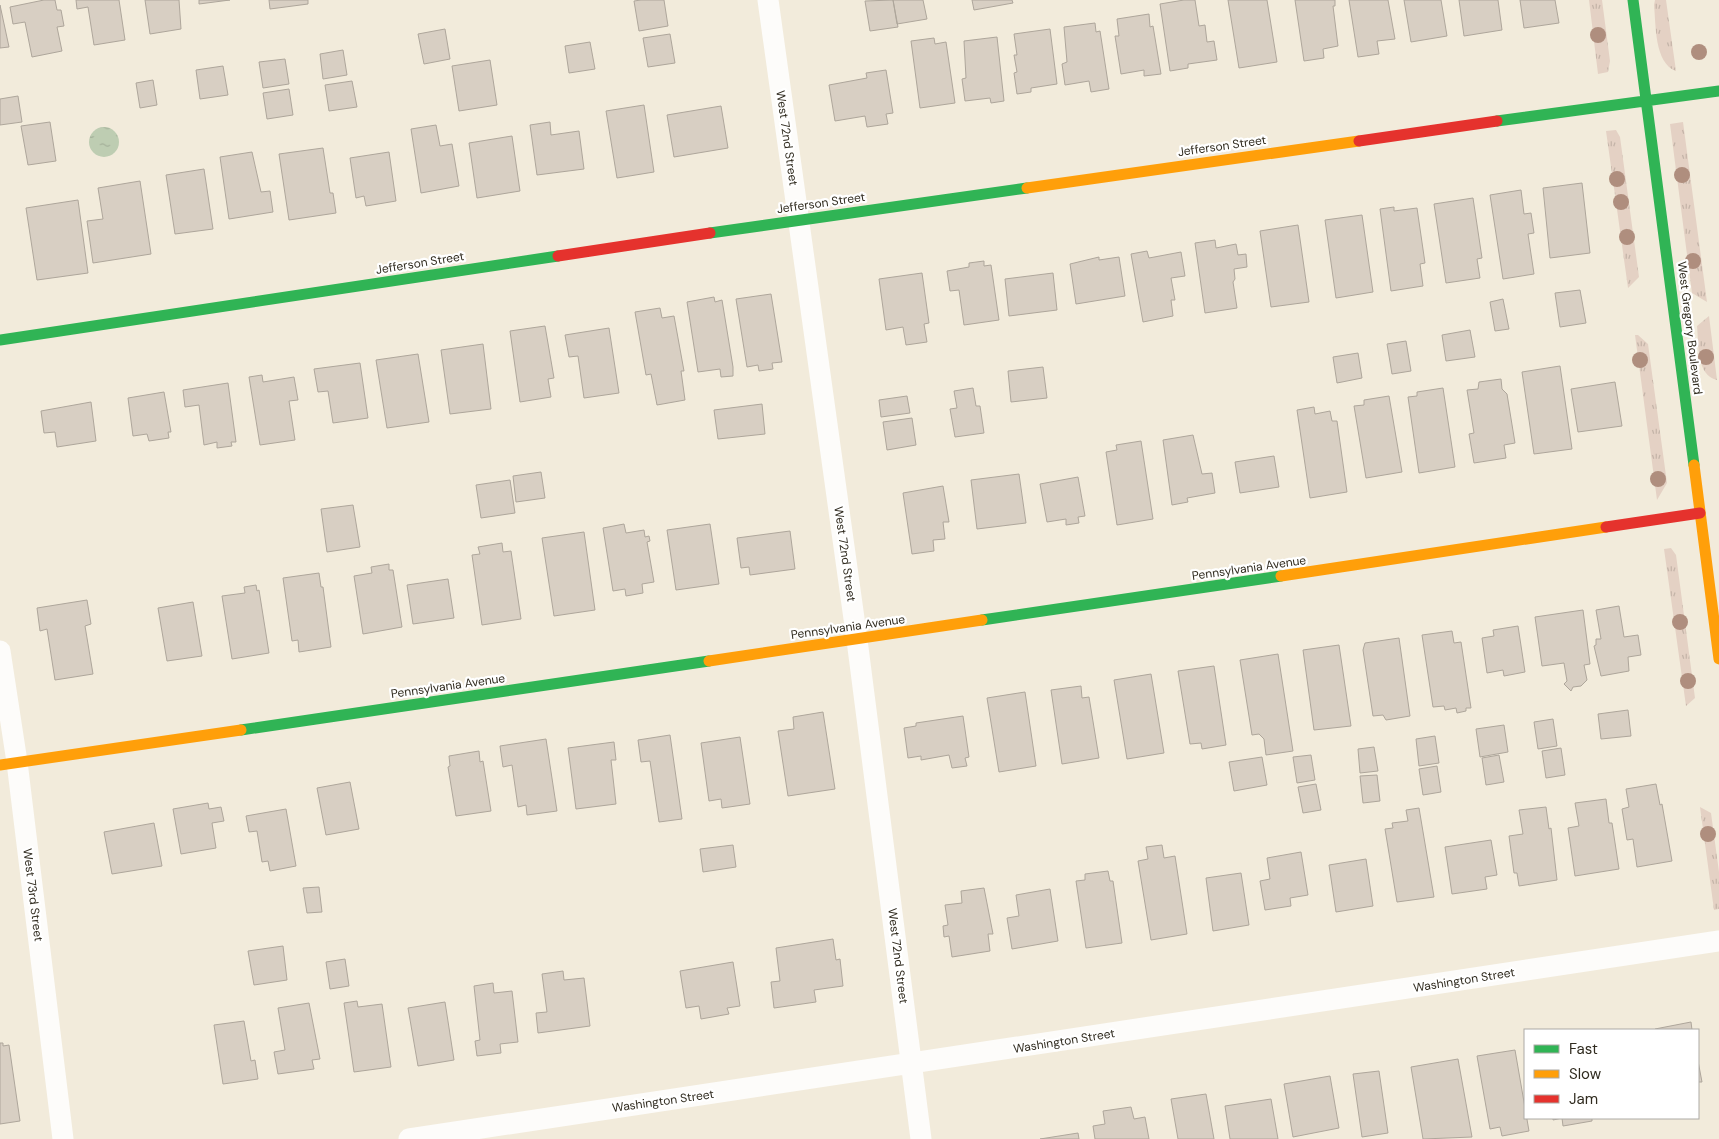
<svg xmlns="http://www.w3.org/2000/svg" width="1719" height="1139" font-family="'DM Sans',sans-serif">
	<defs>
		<pattern id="grass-tufts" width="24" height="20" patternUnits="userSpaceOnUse" patternTransform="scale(1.25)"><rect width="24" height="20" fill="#e4d1c4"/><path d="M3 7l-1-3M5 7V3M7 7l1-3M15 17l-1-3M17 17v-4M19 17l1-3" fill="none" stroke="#c4b4a8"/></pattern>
		<pattern id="water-ripples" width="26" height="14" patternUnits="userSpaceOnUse" patternTransform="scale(1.25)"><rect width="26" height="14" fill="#becdb2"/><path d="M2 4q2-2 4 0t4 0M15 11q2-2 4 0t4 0" fill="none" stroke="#a4b099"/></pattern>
	</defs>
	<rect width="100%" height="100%" fill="#f2ebdb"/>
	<path fill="url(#grass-tufts)" d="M1589,0H1602L1610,61L1608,72L1598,74Z
		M1655,0H1666L1676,71C1654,63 1656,24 1654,5Z
		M1683,122L1707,302L1692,293L1670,124Z
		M1616,130L1620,137L1639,277L1628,288L1606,131Z
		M1709,316L1717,380C1696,375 1699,344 1697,326Z
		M1635,335H1638L1648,344L1667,483L1657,500Z
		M1671,548L1676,555L1695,698L1686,706L1664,549Z
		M1700,807L1711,813L1719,872V909L1714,910Z"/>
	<path fill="url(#water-ripples)" d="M89 142a15 15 0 1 1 30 0a15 15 0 1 1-30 0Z"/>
	<path fill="#d8cfc3" stroke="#aea69b" d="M44,0H55L57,10H61L64,26L57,27L62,51L32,57L25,22L13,24L10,7Z
		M76,0H119L125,40L94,45L88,7L77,9Z
		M145,0H179L181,29L150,34Z
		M199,0H230L199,4Z
		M269,0H308V4L270,9Z
		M641,0H664L668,26L639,31L634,1Z
		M893,0L898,27L870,31L865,1Z
		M893,0H923L927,19L897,24Z
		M972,0H1012L1013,3L974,10Z
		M1184,0H1195L1199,26L1205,25L1207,42L1214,41L1217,60L1188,64V68L1170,71L1160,4Z
		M1228,0H1267L1277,62L1239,68Z
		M1295,0H1335V6H1333L1338,46L1323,49L1324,58L1304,61Z
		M1349,0H1388L1395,39L1377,41L1379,54L1358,57Z
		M1404,0H1441L1447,36L1411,42Z
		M1459,0H1498L1502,30L1464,36Z
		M1520,0H1555L1559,23L1524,28Z
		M0,5L9,47L0,48Z
		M1149,14L1150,27L1153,26L1161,74L1144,76V70L1121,74L1115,36H1119L1117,19Z
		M1095,23L1096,32L1100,31L1109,89L1091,92L1089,81L1065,85L1062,64L1067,62L1064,27Z
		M445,29L450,59L424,64L418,34Z
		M1050,29L1057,84L1031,88V92L1017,94L1014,73L1017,72L1014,55H1017L1014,34Z
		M670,34L675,63L648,67L643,38Z
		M997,37L1004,101L991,103L990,98L965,101L962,79L966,78L964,41Z
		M934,38L935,44L946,42L955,103L920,108L911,41Z
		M590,42L595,69L569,73L565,46Z
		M343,50L347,75L323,79L320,54Z
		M285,59L289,84L263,88L259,62Z
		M490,60L497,105L459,111L452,66Z
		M223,66L228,95L200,99L196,70Z
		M886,70L893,113L886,114L888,124L867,127L865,116L835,121L829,85L867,78L866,73Z
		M153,80L157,105L140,108L136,83Z
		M352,81L357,107L329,111L325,85Z
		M289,89L293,115L267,119L263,93Z
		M18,96L22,122L0,125V99Z
		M644,105L654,172L617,178L606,111Z
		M721,106L728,148L674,157L667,115Z
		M50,122L56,161L28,165L21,126Z
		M550,122L551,135L579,131L584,169L537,175L530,125Z
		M436,125L440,146L452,144L459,186L421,193L411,129Z
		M512,136L520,191L477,198L469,143Z
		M323,148L330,193H333L336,213L289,220L279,154Z
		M252,152L261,192L270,191L273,212L229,219L220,157Z
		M389,152L396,201L366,206L364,196L356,198L350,158Z
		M204,169L213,229L175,234L166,175Z
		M140,181L151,254L93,263L87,221L103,219L98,188Z
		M1582,183L1590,253L1550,258L1543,188Z
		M1521,190L1524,214L1531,213L1534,233L1528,234L1534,274L1503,279L1490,195Z
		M1473,198L1482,258L1477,259L1480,278L1446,283L1434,204Z
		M78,200L88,273L37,280L26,208Z
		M1394,207V211L1417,208L1425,263L1420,264L1423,286L1391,291L1380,209Z
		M1362,215L1373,292L1336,298L1325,220Z
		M1298,225L1309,302L1271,307L1260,231Z
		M1215,240L1216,248L1236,244L1238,255L1246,254L1247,267L1234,269L1235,279L1233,282L1237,308L1205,313L1195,243Z
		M1147,251L1149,258L1181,252L1185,276L1171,278L1175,300H1171L1173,316L1143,322L1131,254Z
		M1099,257V260L1119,257L1125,296L1076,304L1070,264Z
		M984,261V266L991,265L999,320L964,325L959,290L950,291L947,271L969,267V263Z
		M922,273L929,323L924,324L927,342L906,345L903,327L886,330L879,279Z
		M1053,273L1057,310L1009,316L1005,279Z
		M1580,290L1586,323L1560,327L1555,293Z
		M771,294L782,362L772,363L773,369L759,371L758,365L747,367L736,299Z
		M714,297L715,302L722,300L733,367V376L721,377L720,369L698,372L687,302Z
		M1503,299L1509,329L1495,331L1490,302Z
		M660,308L662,318L674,316L684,371H681L685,400L657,405L651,374L646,375L635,312Z
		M545,326L554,378L548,379L551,397L520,402L510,331Z
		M609,328L619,393L584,398L578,356L569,357L565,335Z
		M1470,330L1475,357L1446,361L1442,335Z
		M1406,341L1411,371L1392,374L1387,344Z
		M483,344L491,409L450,414L441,350Z
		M1358,353L1362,378L1337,383L1333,357Z
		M418,354L429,422L387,428L376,360Z
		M360,363L368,418L333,423L328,391L318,392L314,369Z
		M1560,366L1572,449L1534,454L1522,372Z
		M1043,367L1047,398L1011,402L1008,371Z
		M262,375L263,382L294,377L298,400L289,401L295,440L260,445L249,377Z
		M1501,379L1502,389L1507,394L1515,443L1504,445L1506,458L1474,463L1469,434L1474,433L1467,390L1478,389L1479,382Z
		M1615,382L1622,426L1578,432L1571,389Z
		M228,383L236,442H231L232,446L217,448V442L204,445L199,405L185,407L183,390Z
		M973,388L976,406H980L984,433L955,437L950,409L957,408L954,391Z
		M1443,388L1455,467L1419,473L1408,397L1417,396V392Z
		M164,392L171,432H168L169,438L149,441L147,434L133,436L128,398Z
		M907,396L910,413L881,417L879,400Z
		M1389,396L1402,472L1366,478L1354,406L1364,405V400Z
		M91,402L96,441L57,447L55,432L44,433L41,411Z
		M762,404L765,434L718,439L714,410Z
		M1314,407L1315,414L1330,411L1332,421H1337L1347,492L1310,498L1297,410Z
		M912,418L916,445L887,450L883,422Z
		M1193,435L1202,474L1212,473L1215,493L1187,498L1188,502L1172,505L1163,440Z
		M1141,441L1153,519L1117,525L1106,452L1117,450L1116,445Z
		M1274,456L1279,487L1240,493L1235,462Z
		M541,472L545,498L516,502L513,476Z
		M1019,474L1026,523L977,529L971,480Z
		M1078,477L1085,516L1078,517L1079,523L1066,525V519L1047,522L1040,484Z
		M510,480L515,513L481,518L476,485Z
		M943,486L949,522H943L945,539L933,540L934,551L912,554L903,493Z
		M353,505L360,547L327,552L321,509Z
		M624,524L626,533L644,530L645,537L649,536L650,541L647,542L654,582L642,584L643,593L626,596L625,589L613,591L603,528Z
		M710,524L719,584L676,590L667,530Z
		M790,531L795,569L750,575L749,567L741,568L737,538Z
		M584,532L595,610L554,616L542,538Z
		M502,543L503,552L511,551L521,619L482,625L472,555L480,554L478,547Z
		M389,564V570H393L402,627L363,634L354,576L372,573L371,567Z
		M319,573L321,587H323L331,647L299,652L298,640L292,641L283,578Z
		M448,579L454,618L413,624L407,585Z
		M256,585L257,591L259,590L269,653L232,659L222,596L245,593L244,587Z
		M87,600L91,624L85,626L93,674L55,680L47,629L40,631L37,608Z
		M193,602L202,656L167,661L158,608Z
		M1619,606L1624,637L1638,635L1641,655L1628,657L1629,671L1601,676L1594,646L1596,645V639H1601L1596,610Z
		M1583,610L1590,664L1584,665L1587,680L1581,686L1573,687L1571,691L1564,684L1567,681L1564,663L1542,666L1535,617Z
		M1518,626L1525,672L1504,676L1503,670L1487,673L1482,638L1494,636L1493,630Z
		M1452,631L1454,643L1461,642L1471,708H1466V711L1457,713L1456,708L1445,710L1444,706L1433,707L1422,635Z
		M1399,638L1410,716L1386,720L1383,715L1373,716L1363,650L1365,643Z
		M1339,645L1351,726L1314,730L1303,650Z
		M1278,654L1293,751L1266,755L1264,739L1259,734L1252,735L1240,660Z
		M1214,666L1226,745L1202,749L1201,743L1190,744L1178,671Z
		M1151,674L1164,753L1127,759L1114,680Z
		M1081,686L1082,698L1089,697L1099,758L1062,764L1051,690Z
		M1025,692L1036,766L999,772L987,698Z
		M1628,710L1631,736L1601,739L1598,714Z
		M823,712L835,789L788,796L778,731L794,729L793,717Z
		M963,716L969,757L965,758L967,766L952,768L949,755L921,760V756L908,758L904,728L916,726V723Z
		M1553,719L1557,746L1538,749L1534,722Z
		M1504,725L1508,752L1480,757L1476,729Z
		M670,735L682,819L659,822L650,761L641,762L638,740Z
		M1435,736L1439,763L1419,766L1416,739Z
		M740,737L750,804L722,808L721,799L709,801L701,743Z
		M546,739L557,811L527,815L526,805L518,807L512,765L503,767L500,746Z
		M614,742L616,760H611L616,804L576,809L568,748Z
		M1374,747L1378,771L1360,773L1358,749Z
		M1561,748L1565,775L1546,778L1542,751Z
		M479,751L480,762L483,761L491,811L456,816L448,767L450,766L449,756Z
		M1311,755L1315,780L1297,783L1293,757Z
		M1499,755L1504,782L1486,785L1482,758Z
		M1262,757L1267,785L1234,791L1229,762Z
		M1437,766L1441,792L1423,795L1419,769Z
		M1377,775L1380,801L1363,803L1360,776Z
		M350,782L359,829L326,835L317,788Z
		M1316,784L1321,810L1303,813L1298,787Z
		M1656,784L1660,805L1662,804L1672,861L1637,867L1633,839L1627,840L1622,809L1629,807L1626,789Z
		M1606,799L1609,823H1612L1619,869L1575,876L1568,828L1579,826L1575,803Z
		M208,803L209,809L221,807L224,821L212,823L216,848L181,854L173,809Z
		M1546,807L1549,829L1551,828L1557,880L1519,886L1517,873H1514L1509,836L1523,834L1519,810Z
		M1419,808L1434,897L1397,902L1385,829L1393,828L1392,823L1408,821L1406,810Z
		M286,809L296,866L270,871L268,861L262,862L257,831L249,832L246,816Z
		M154,823L162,866L112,874L104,832Z
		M1491,840L1497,875L1485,877L1487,889L1452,894L1445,847Z
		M733,845L736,867L703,872L700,849Z
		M1162,845L1164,858L1175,856L1187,934L1151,940L1138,861L1148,859L1146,847Z
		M1301,852L1308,895L1290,898L1291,906L1265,910L1260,881L1270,879L1267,858Z
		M1366,859L1373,906L1336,912L1329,865Z
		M1108,871L1110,881H1113L1122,943L1086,948L1076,881L1085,880V874Z
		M1241,873L1249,925L1213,931L1206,878Z
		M319,887L322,912L307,913L303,888Z
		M984,888L993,934H988L990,951L952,957L949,936L944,937L943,926L948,925L945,905L962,903L961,891Z
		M1050,889L1058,941L1012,949L1007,918L1019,916L1016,895Z
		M833,939L836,960L840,959L843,986L814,990L816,1002L774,1008L771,982L780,981L776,948Z
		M283,946L287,980L254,985L248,951Z
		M345,959L349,986L330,989L326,962Z
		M733,962L740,1006L727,1008L729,1014L701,1019L699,1006L686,1008L680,971Z
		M563,971L564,980L584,978L590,1026L538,1033L536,1013L547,1012L542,974Z
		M493,983L494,993L512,991L518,1042L500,1044L501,1053L477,1056L475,1041L480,1040L474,986Z
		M357,1001L358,1007L382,1004L391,1067L354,1072L344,1003Z
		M445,1002L454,1060L418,1066L408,1008Z
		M309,1003L320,1059L312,1060L314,1069L278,1074L274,1052L285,1050L278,1008Z
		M244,1021L251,1061L255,1060L258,1079L223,1084L214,1025Z
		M1691,1022L1692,1030H1655V1029Z
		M0,1043H3V1046L9,1045L20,1121L0,1124Z
		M1515,1050L1529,1131L1502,1136L1500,1127L1490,1129L1477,1056Z
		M1458,1059L1472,1137L1423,1139L1411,1067Z
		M1698,1061L1702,1082H1698Z
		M1379,1071L1388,1133L1362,1137L1353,1074Z
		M1330,1076L1339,1128L1293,1137L1284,1084Z
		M1206,1094L1214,1139H1178L1171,1099Z
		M1271,1099L1278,1139H1230L1225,1106Z
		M1131,1107L1134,1119L1145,1117L1149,1139H1095L1093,1126L1105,1124L1103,1111Z
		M1553,1118H1592V1121L1563,1126L1562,1118L1553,1120Z
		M1078,1133L1079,1139H1040Z"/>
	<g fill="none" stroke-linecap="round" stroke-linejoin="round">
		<path stroke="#fdfcfa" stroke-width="21" d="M768,0L857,640L921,1139
			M0,651L17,762L63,1139
			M409,1139L1719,941"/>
		<path stroke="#30b455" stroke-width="11" d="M1633,0L1694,465
			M1497,121L1719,91
			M710,233L1027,188
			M0,340L558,256
			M982,620L1281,576
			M241,730L709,661"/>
		<path stroke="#ff9f0a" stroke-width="11" d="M1027,188L1359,141
			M1694,465L1719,659
			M1281,576L1606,527
			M709,661L982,620
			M0,765L241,730"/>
		<path stroke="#e5322d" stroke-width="11" d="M1359,141L1497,121
			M558,256L710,233
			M1606,527L1700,513"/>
	</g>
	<g fill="#af8e7e">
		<circle cx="1598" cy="35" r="8"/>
		<circle cx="1699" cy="52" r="8"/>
		<circle cx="1682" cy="175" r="8"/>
		<circle cx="1617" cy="179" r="8"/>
		<circle cx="1621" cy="202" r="8"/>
		<circle cx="1627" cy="237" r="8"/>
		<circle cx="1693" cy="261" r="8"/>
		<circle cx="1706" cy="357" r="8"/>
		<circle cx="1640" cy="360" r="8"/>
		<circle cx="1658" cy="479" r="8"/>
		<circle cx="1680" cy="622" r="8"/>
		<circle cx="1688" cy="681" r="8"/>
		<circle cx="1708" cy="834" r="8"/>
	</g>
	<g text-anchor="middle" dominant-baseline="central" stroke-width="4.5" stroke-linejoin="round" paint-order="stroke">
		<g font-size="12" fill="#302b1f" stroke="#fff">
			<text transform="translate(787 138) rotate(82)">West 72nd Street</text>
			<text transform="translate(1222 146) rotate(-8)">Jefferson Street</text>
			<text transform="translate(821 203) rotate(-8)">Jefferson Street</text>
			<text transform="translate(420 263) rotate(-9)">Jefferson Street</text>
			<text transform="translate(1690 328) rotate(83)">West Gregory Boulevard</text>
			<text transform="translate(845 554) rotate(82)">West 72nd Street</text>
			<text transform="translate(1249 568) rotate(-8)">Pennsylvania Avenue</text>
			<text transform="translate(848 627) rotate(-8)">Pennsylvania Avenue</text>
			<text transform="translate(448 686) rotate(-8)">Pennsylvania Avenue</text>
			<text transform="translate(33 895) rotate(83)">West 73rd Street</text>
			<text transform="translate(898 956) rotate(83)">West 72nd Street</text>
			<text transform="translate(1464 980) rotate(-9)">Washington Street</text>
			<text transform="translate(1064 1041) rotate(-9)">Washington Street</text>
			<text transform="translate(663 1101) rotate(-8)">Washington Street</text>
		</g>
	</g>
	<rect x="1524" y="1029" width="175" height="90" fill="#ffffff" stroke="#acaaa5"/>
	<rect x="1534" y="1045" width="25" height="8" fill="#30b455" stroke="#acaaa5"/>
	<text x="1569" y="1054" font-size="15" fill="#302b1f">Fast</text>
	<rect x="1534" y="1070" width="25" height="8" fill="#ff9f0a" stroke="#acaaa5"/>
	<text x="1569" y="1079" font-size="15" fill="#302b1f">Slow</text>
	<rect x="1534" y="1095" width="25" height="8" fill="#e5322d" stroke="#acaaa5"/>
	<text x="1569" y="1104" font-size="15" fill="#302b1f">Jam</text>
</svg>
